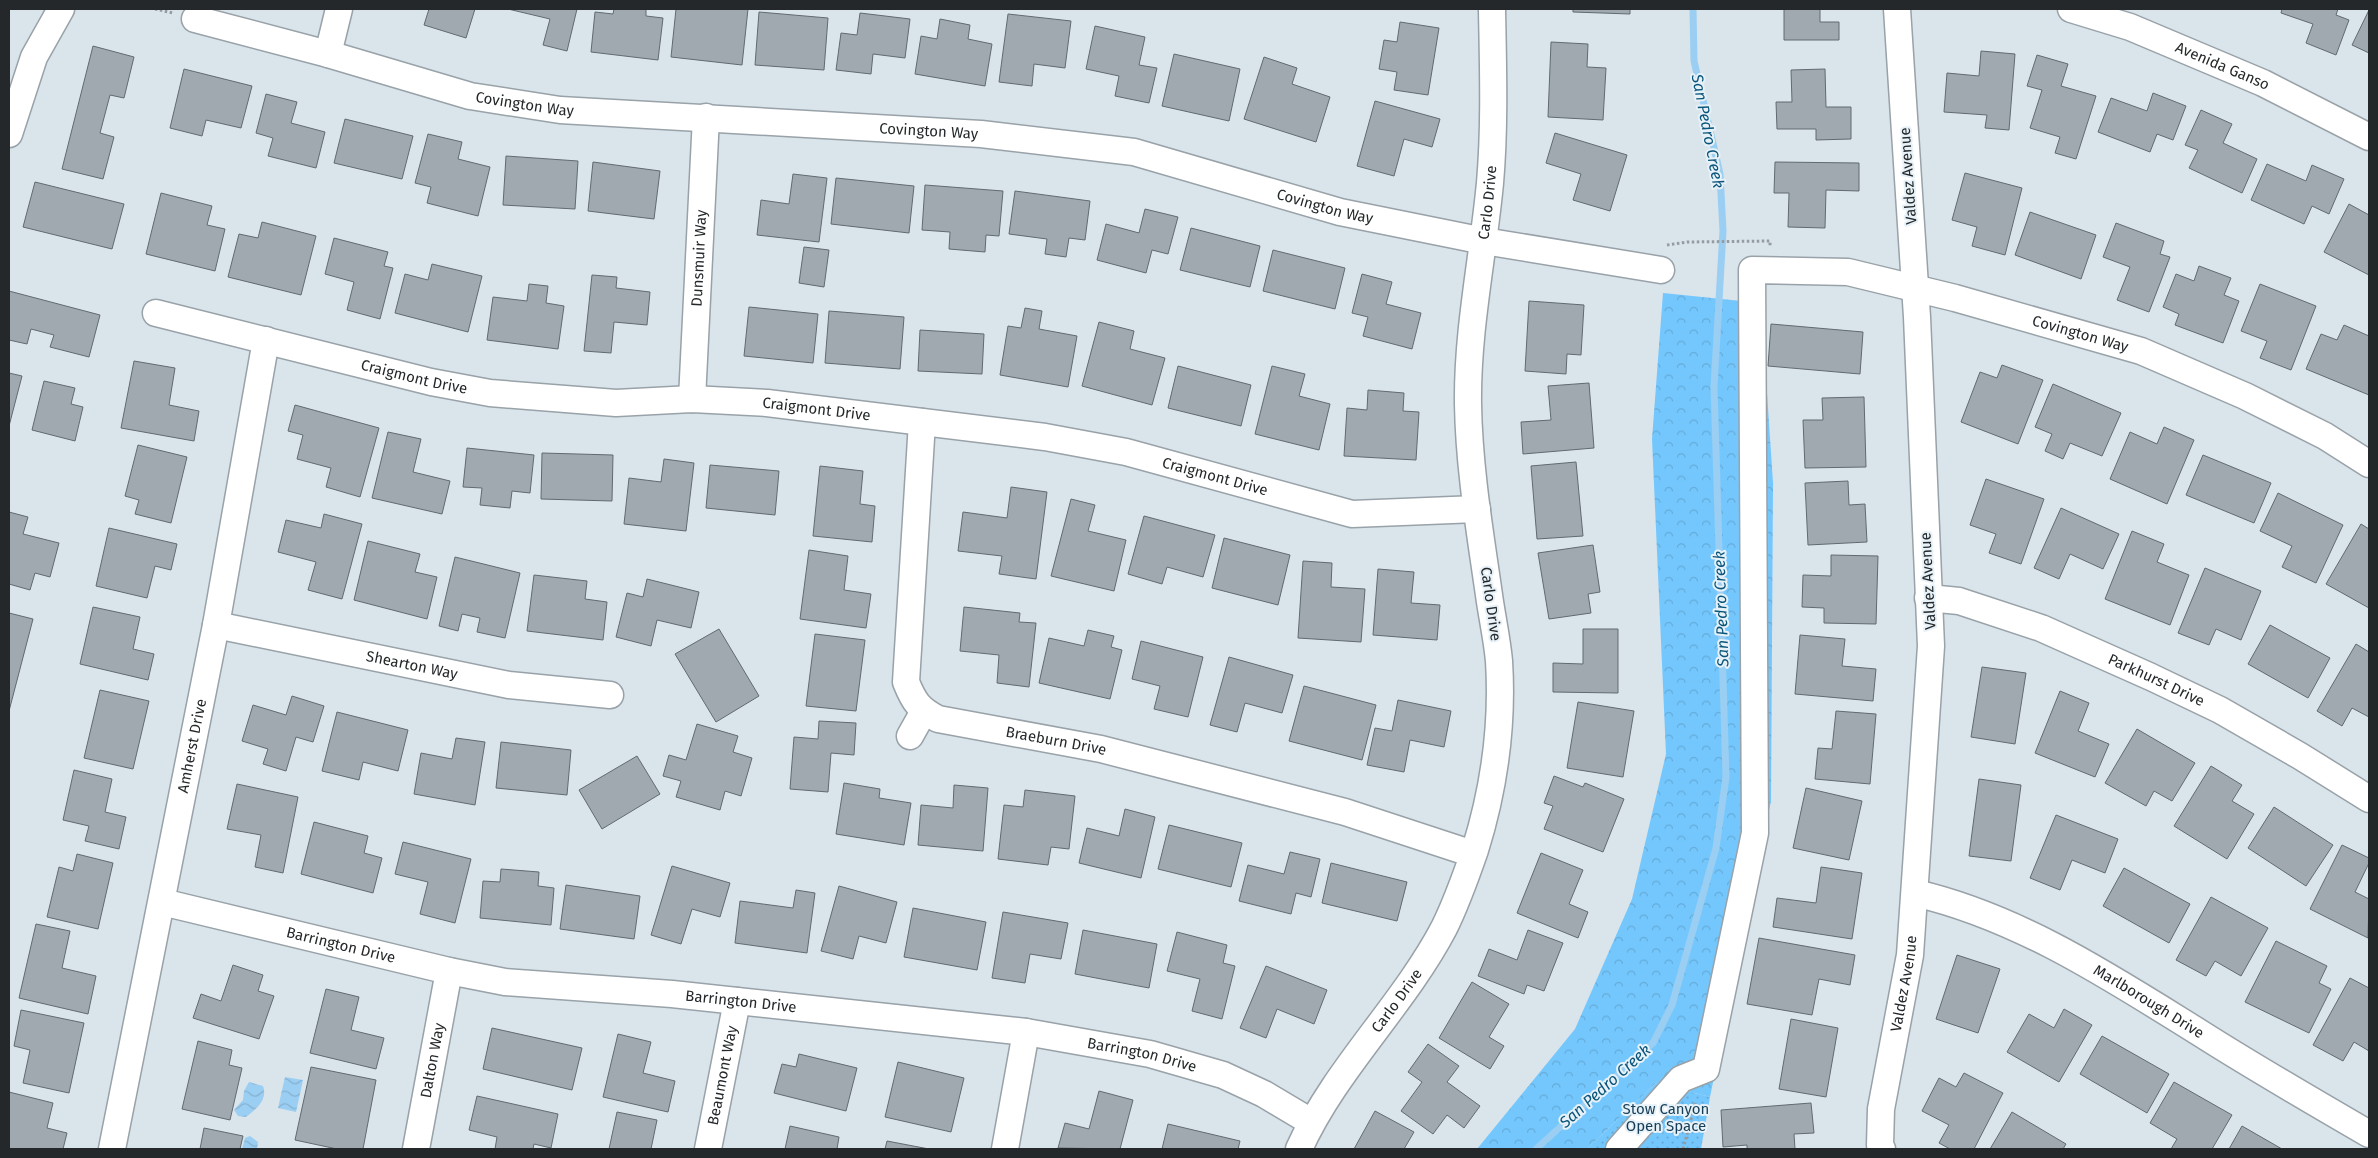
<svg xmlns="http://www.w3.org/2000/svg" width="2378" height="1158" font-family="'Fira Sans',sans-serif">
	<defs>
		<pattern id="forest-crowns" width="20" height="18" patternUnits="userSpaceOnUse" patternTransform="scale(1.25)"><rect width="20" height="18" fill="#74c7fd"/><path d="M2 6a3 3 0 1 1 6 0M12 15a3 3 0 1 1 6 0" fill="none" stroke="#64abd9"/></pattern>
		<pattern id="park-dots" width="8" height="8" patternUnits="userSpaceOnUse" patternTransform="scale(1.25)"><rect width="8" height="8" fill="#74c7fd"/><path d="M2 2h.1M6 6h.1" fill="none" stroke="#64abd9" stroke-width="1.8" stroke-linecap="round"/></pattern>
		<pattern id="water-waves" width="16" height="10" patternUnits="userSpaceOnUse" patternTransform="scale(1.25)"><rect width="16" height="10" fill="#9acef2"/><path d="M0 5q4-4 8 0t8 0" fill="none" stroke="#85b1d0"/></pattern>
	</defs>
	<rect width="100%" height="100%" fill="#dae4eb"/>
	<path fill="url(#forest-crowns)" d="M1663,293L1761,303L1773,483L1771,801L1710,1097L1656,1083L1587,1149H1477L1575,1029L1632,899L1666,754L1652,439Z"/>
	<path fill="url(#park-dots)" d="M1656,1083L1710,1097L1701,1149H1587Z"/>
	<path fill="url(#water-waves)" d="M285,1077L303,1080L296,1112L278,1108Z
		M249,1082L263,1086C268,1100 256,1109 246,1117L238,1116L234,1110L243,1100L244,1091Z
		M250,1136L258,1142L257,1149H242L245,1138Z"/>
	<g fill="none" stroke-linecap="round" stroke-linejoin="round">
		<path stroke="#9acef2" stroke-width="7" d="M1536,1149L1653,1043L1672,1005L1716,848L1726,777L1714,387L1723,231L1720,174L1694,61L1693,9"/>
	</g>
	<path fill="#a0a9b0" stroke="#616a70" d="M429,9H475L466,38L424,25Z
		M508,9H577L567,51L543,45L550,19Z
		M614,9H646V16L663,18L658,60L591,52L595,12L613,14Z
		M676,9H748L742,65L671,57Z
		M1573,9H1630V14L1573,12Z
		M1784,9H1820V22H1839V40H1784Z
		M2282,9H2338L2336,15L2349,20L2336,55L2306,43L2313,24L2281,13Z
		M2369,10V53L2352,45Z
		M759,12L828,18L824,70L755,65Z
		M860,13L910,19L905,58L873,54L871,74L836,70L841,33L857,35Z
		M1008,14L1071,21L1065,68L1034,64L1032,86L999,82Z
		M940,19L970,25L968,39L992,44L985,86L915,74L921,36L937,39Z
		M1400,22L1439,28L1428,95L1394,90L1397,72L1379,69L1384,40L1397,42Z
		M1095,26L1145,37L1139,65L1157,68L1149,103L1115,96L1119,76L1086,69Z
		M1551,42L1588,44L1587,67L1606,68L1603,120L1548,117Z
		M93,46L134,57L124,98L110,95L100,133L114,137L103,179L62,169Z
		M1981,51L2015,54L2009,130L1985,128L1987,115L1944,112L1947,73L1979,76Z
		M1174,54L1240,69L1229,121L1162,106Z
		M2037,55L2068,64L2061,86L2096,96L2076,159L2055,153L2060,137L2030,128L2042,90L2027,86Z
		M1264,57L1297,68L1292,84L1330,97L1316,142L1244,119Z
		M184,69L252,86L241,128L206,120L202,136L170,128Z
		M1825,69L1826,107H1851V139L1816,140V129H1777L1776,102H1792L1791,70Z
		M2153,93L2186,106L2173,140L2157,134L2150,152L2098,132L2111,98L2147,111Z
		M266,94L297,102L291,123L325,132L316,168L268,156L273,138L256,133Z
		M1375,101L1440,119L1432,147L1404,139L1394,176L1357,166Z
		M2201,110L2232,124L2223,143L2257,159L2242,193L2189,168L2198,150L2185,145Z
		M345,119L413,136L402,179L334,163Z
		M1555,133L1627,155L1610,211L1573,200L1581,174L1546,163Z
		M428,134L462,142L458,159L490,167L478,216L427,203L431,187L415,183Z
		M506,156L578,161L575,209L503,205Z
		M593,162L660,171L654,219L588,211Z
		M1775,162L1859,163V191L1826,190L1825,228L1788,227L1789,193H1774Z
		M2267,164L2306,181L2312,165L2344,179L2329,214L2312,206L2304,224L2251,200Z
		M1965,173L2022,188L2005,255L1972,246L1977,227L1952,220Z
		M793,174L827,178L819,242L757,235L761,200L789,204Z
		M836,178L914,186L909,233L831,224Z
		M35,182L124,204L112,249L23,227Z
		M925,185L1003,191L999,236L986,235L985,252L949,249L950,232L922,230Z
		M1015,191L1090,201L1085,240L1069,238L1066,257L1045,254L1047,239L1009,234Z
		M161,193L212,206L207,225L225,229L215,271L146,254Z
		M2349,204L2369,215V275L2324,252Z
		M1145,209L1178,217L1168,254L1152,250L1146,273L1097,260L1106,224L1139,233Z
		M2030,212L2096,235L2081,279L2015,255Z
		M262,222L316,236L301,295L228,277L239,234L258,238Z
		M2116,223L2164,241L2160,254L2170,257L2149,312L2117,300L2130,267L2103,257Z
		M1191,228L1260,246L1250,287L1180,270Z
		M334,238L388,252L384,266L393,268L380,319L347,310L354,282L325,274Z
		M804,247L829,250L824,287L799,283Z
		M1273,250L1345,268L1335,309L1263,291Z
		M432,264L482,276L468,332L395,313L405,274L428,280Z
		M2199,266L2231,278L2224,295L2239,301L2223,343L2175,325L2179,314L2163,307L2176,274L2194,281Z
		M1362,274L1392,282L1386,304L1421,313L1412,349L1363,336L1368,317L1352,313Z
		M592,275L617,277L616,288L650,292L647,325L614,322L611,353L584,351Z
		M529,284L548,286L546,303L564,306L558,349L487,340L493,297L527,301Z
		M2260,284L2316,306L2291,370L2260,358L2267,341L2241,331Z
		M9,291L100,315L89,357L50,347L54,335L31,329L27,344L9,340Z
		M1529,301L1584,305L1581,355L1567,354L1566,374L1525,371Z
		M749,307L818,314L813,363L744,356Z
		M1025,308L1042,311L1039,329L1077,336L1068,387L1000,375L1008,326L1021,328Z
		M829,311L904,317L900,369L825,363Z
		M1099,322L1134,331L1130,349L1165,358L1152,405L1082,386Z
		M1771,324L1863,332L1860,374L1768,366Z
		M2344,325L2369,336V395L2306,369L2321,334L2337,340Z
		M920,330L984,334L982,374L918,371Z
		M134,361L175,368L169,405L199,411L194,441L121,428Z
		M2002,365L2043,380L2018,444L1961,422L1980,372L1997,378Z
		M1178,366L1251,385L1241,426L1168,408Z
		M1272,366L1305,374L1299,396L1330,404L1319,450L1255,434Z
		M9,373L22,376L9,426Z
		M44,381L75,388L71,404L83,407L75,441L32,430Z
		M1589,383L1594,448L1523,454L1521,422L1551,420L1548,386Z
		M2053,384L2121,413L2102,456L2070,443L2063,459L2045,451L2052,434L2035,427Z
		M1368,390L1404,393L1403,411L1419,412L1416,460L1344,456L1347,408L1367,410Z
		M1864,397L1866,467L1805,468L1803,420H1823L1822,398Z
		M295,405L379,428L360,497L326,487L331,468L297,459L303,435L288,431Z
		M2164,427L2194,440L2167,504L2110,479L2130,432L2157,444Z
		M388,432L421,439L413,472L450,481L442,514L372,498Z
		M138,445L187,457L171,523L135,514L139,500L125,496Z
		M467,448L534,455L530,493L512,491L510,508L480,505L482,488L463,487Z
		M542,453L613,455L612,501L541,499Z
		M2203,455L2271,483L2254,523L2186,495Z
		M664,459L694,463L686,531L624,524L629,478L661,482Z
		M1576,462L1583,536L1537,539L1531,466Z
		M710,465L779,471L775,515L706,508Z
		M820,466L863,471L860,504L875,506L872,542L813,536Z
		M1986,479L2044,499L2021,564L1989,553L1996,534L1970,525Z
		M1848,481L1849,505L1865,504L1867,542L1808,545L1805,483Z
		M1011,487L1047,492L1036,579L999,574L1002,556L958,551L963,512L1007,518Z
		M2278,493L2343,525L2316,583L2282,567L2292,546L2260,531Z
		M1071,499L1095,505L1088,531L1126,540L1114,591L1051,576Z
		M2061,508L2119,534L2103,569L2070,554L2059,579L2034,568Z
		M9,512L28,517L23,534L59,543L50,577L35,573L30,590L9,584Z
		M324,514L362,524L342,599L308,590L316,562L278,552L286,520L321,528Z
		M1144,516L1215,535L1203,577L1167,567L1162,584L1128,574Z
		M2361,524L2369,529V608L2326,584Z
		M109,528L177,544L171,570L155,566L147,598L96,586Z
		M2132,531L2164,544L2157,562L2189,575L2170,625L2105,599Z
		M1224,538L1290,555L1278,605L1212,588Z
		M368,541L420,554L415,572L437,577L427,619L354,600Z
		M1593,545L1600,592L1588,594L1591,613L1549,619L1538,553Z
		M809,550L848,556L844,590L871,594L866,628L800,619Z
		M1831,555L1878,556L1876,624L1824,623V608L1802,607L1803,575L1831,576Z
		M455,557L520,573L505,638L477,632L480,618L462,614L458,631L439,626Z
		M1303,561L1332,563L1331,587L1365,589L1361,642L1298,638Z
		M2205,568L2261,591L2241,640L2216,629L2209,645L2178,633Z
		M1378,569L1414,572L1411,603L1440,605L1437,640L1373,635Z
		M534,575L587,581L585,599L607,602L603,640L527,631Z
		M647,579L699,592L691,628L657,620L651,646L616,637L627,593L643,597Z
		M93,607L140,617L133,649L154,654L148,680L80,664Z
		M964,607L1020,613L1019,622L1036,623L1029,687L997,683L999,655L960,651Z
		M9,613L33,619L9,711Z
		M2270,625L2330,658L2308,698L2248,664Z
		M719,629L759,696L716,722L675,654Z
		M1583,629H1618V693L1553,692V663L1583,664Z
		M1088,630L1114,636L1111,647L1122,650L1110,699L1039,683L1049,638L1084,646Z
		M815,634L865,640L856,711L806,706Z
		M1800,635L1845,639L1842,666L1876,669L1873,701L1795,694Z
		M1141,641L1203,657L1188,717L1154,709L1160,686L1132,679Z
		M2356,644L2369,652V717L2352,708L2342,726L2317,711Z
		M1229,657L1293,675L1282,713L1245,703L1237,732L1210,725Z
		M1982,667L2026,673L2015,744L1971,737Z
		M1304,686L1376,705L1362,760L1289,741Z
		M100,690L149,701L133,769L84,758Z
		M2060,691L2089,703L2078,731L2109,744L2095,777L2035,753Z
		M292,696L324,706L313,742L296,737L286,771L263,764L268,749L242,741L253,705L286,715Z
		M1398,700L1451,711L1444,747L1410,740L1404,772L1367,765L1375,728L1392,731Z
		M1578,702L1634,711L1623,777L1567,768Z
		M1836,711L1876,714L1870,784L1815,779L1818,748L1832,749Z
		M337,712L408,730L398,771L363,762L359,780L322,771Z
		M819,721L856,723L854,755L831,753L828,792L790,789L794,737L818,739Z
		M697,724L738,736L733,752L752,758L741,796L725,791L720,810L676,797L681,781L663,776L669,755L686,760Z
		M2137,729L2195,763L2172,801L2154,791L2146,806L2105,783Z
		M456,738L485,742L475,805L414,794L421,753L452,759Z
		M501,742L571,750L567,795L496,788Z
		M637,756L660,794L602,829L579,790Z
		M2211,766L2242,785L2232,801L2254,814L2227,859L2174,826Z
		M74,770L112,779L105,812L126,817L119,849L85,841L89,826L63,820Z
		M1554,776L1583,787L1585,783L1624,799L1603,852L1544,829L1553,806L1544,803Z
		M1979,779L2021,785L2011,861L1969,856Z
		M844,783L880,789L879,798L911,803L904,845L836,834Z
		M237,784L298,797L283,873L255,867L261,835L227,829Z
		M954,785L988,788L983,851L918,845L921,805L953,808Z
		M1806,788L1862,801L1849,860L1793,848Z
		M1025,790L1075,796L1069,849L1051,847L1048,865L998,859L1004,805L1023,807Z
		M2274,807L2333,845L2306,886L2248,848Z
		M1125,809L1155,817L1141,878L1079,863L1087,828L1119,836Z
		M2056,815L2118,839L2105,873L2072,860L2060,890L2030,878Z
		M314,822L368,836L364,853L382,858L373,893L301,874Z
		M1169,825L1242,843L1231,887L1158,869Z
		M403,842L471,859L455,923L420,914L428,882L395,874Z
		M2342,845L2369,858V863L2355,892L2369,899L2368,938L2310,909Z
		M1290,852L1320,859L1311,897L1296,893L1291,914L1239,901L1248,865L1284,874Z
		M1541,853L1583,870L1569,904L1588,912L1578,938L1517,913Z
		M77,854L113,863L98,929L47,917L59,867L73,871Z
		M1331,863L1407,882L1397,921L1322,903Z
		M672,866L730,883L720,917L692,909L681,944L651,935Z
		M1821,867L1862,873L1852,939L1773,927L1777,898L1816,903Z
		M2124,868L2190,904L2169,943L2103,906Z
		M501,869L539,872L538,886L554,888L551,925L480,918L483,881L500,882Z
		M566,885L640,896L634,939L560,929Z
		M839,886L897,902L886,943L859,936L853,959L821,951Z
		M796,890L815,893L807,953L735,943L740,901L793,908Z
		M2211,897L2268,928L2241,976L2215,961L2206,976L2176,960Z
		M913,908L986,922L977,970L904,957Z
		M1003,912L1068,923L1061,959L1030,954L1025,983L992,978Z
		M36,924L70,931L62,968L96,976L88,1014L19,998Z
		M1083,930L1157,944L1149,988L1075,974Z
		M1528,930L1563,943L1544,991L1527,985L1524,994L1478,976L1489,949L1517,960Z
		M1177,932L1227,945L1223,963L1235,966L1222,1019L1192,1011L1200,979L1167,971Z
		M1759,938L1855,955L1850,985L1819,979L1812,1015L1747,1004Z
		M2276,941L2327,966L2319,983L2331,989L2309,1033L2245,1002Z
		M1957,955L2000,969L1978,1033L1936,1019Z
		M233,965L263,975L258,991L274,996L259,1039L193,1018L201,994L221,1001Z
		M1266,966L1327,990L1314,1024L1277,1009L1266,1038L1240,1028Z
		M2350,978L2369,988V1051L2354,1042L2343,1061L2313,1045Z
		M1472,982L1509,1004L1489,1037L1504,1046L1490,1069L1439,1038Z
		M326,989L359,997L351,1030L384,1038L376,1069L310,1053Z
		M2064,1009L2092,1025L2059,1082L2007,1052L2029,1014L2054,1028Z
		M21,1010L84,1023L69,1093L23,1083L30,1050L14,1046Z
		M1791,1019L1838,1028L1826,1097L1779,1089Z
		M492,1028L582,1048L572,1090L483,1069Z
		M618,1034L651,1042L643,1073L675,1081L668,1112L603,1097Z
		M2102,1036L2169,1074L2147,1113L2080,1074Z
		M198,1041L232,1050L229,1065L242,1068L230,1120L182,1109Z
		M1428,1044L1459,1066L1447,1082L1480,1106L1464,1128L1447,1115L1433,1134L1401,1111L1422,1082L1408,1072Z
		M799,1054L857,1068L846,1111L774,1093L782,1064L796,1067Z
		M898,1062L964,1078L951,1132L885,1117Z
		M311,1067L376,1080L363,1149H337L295,1140Z
		M1964,1073L2003,1093L1974,1149H1950L1939,1143L1949,1125L1922,1111L1939,1078L1956,1087Z
		M2174,1082L2232,1115L2212,1149H2171L2177,1139L2150,1123Z
		M1099,1091L1133,1100L1120,1149L1058,1148L1065,1123L1089,1129Z
		M9,1092L53,1103L47,1128L67,1133L63,1149H9Z
		M477,1096L558,1114L551,1148L534,1144L533,1149H495L497,1137L469,1130Z
		M1811,1103L1814,1133L1794,1134L1795,1149H1747V1145L1723,1147L1721,1110Z
		M1375,1111L1414,1132L1404,1149H1354Z
		M617,1112L657,1120L651,1149H609Z
		M2012,1112L2066,1144L2063,1149H1990Z
		M1168,1124L1240,1141L1238,1149H1162Z
		M790,1126L839,1137L837,1149H785Z
		M2242,1126L2282,1149H2229Z
		M204,1128L243,1136L240,1149H200Z
		M887,1141L929,1149H885Z"/>
	<g fill="none" stroke-linecap="round" stroke-linejoin="round">
		<g stroke="#98a2a8" stroke-width="29">
			<g id="minor">
				<path id="s1" d="M2071,9L2130,27L2263,83L2369,137"/>
				<path id="s2" d="M195,19L328,54L470,96L560,110L981,134L1134,152L1340,212L1484,241L1661,270"/>
				<path d="M328,54L339,9"/>
				<path d="M9,134L34,57L61,9"/>
				<path id="s3" d="M156,313L431,382L490,393L616,403L692,399L767,403L1045,437L1126,452L1352,514L1477,509"/>
				<path id="s4" d="M692,399L706,117"/>
				<path id="s5" d="M922,422L906,682C914,702 919,709 938,719L1101,749L1345,812L1473,854"/>
				<path id="s6" d="M1928,598L1959,601L2041,628L2151,677L2220,710L2300,756L2369,799"/>
				<path id="s7" d="M216,625L509,685L610,695"/>
				<path d="M910,736L924,711"/>
				<path id="s8" d="M1915,893C2019,917 2110,977 2200,1033C2255,1068 2312,1101 2369,1134"/>
				<path id="s9" d="M162,902L449,971L505,982L672,994L1026,1032L1150,1054L1223,1075L1264,1094L1311,1122"/>
				<path id="s10" d="M112,1149L216,625L266,340"/>
				<path id="s11" d="M416,1149L449,971"/>
				<path id="s12" d="M708,1149L737,1001"/>
				<path d="M1005,1149L1026,1032"/>
				<path id="s13" d="M1299,1149C1335,1069 1403,1006 1444,928C1456,904 1466,876 1475,850C1494,789 1503,725 1499,661C1497,639 1492,617 1489,595C1480,532 1469,468 1468,404C1467,330 1483,257 1490,183C1495,125 1493,67 1492,9"/>
				<path id="s14" d="M1619,1149L1681,1079L1706,1069L1755,833L1752,270L1848,272L1955,298L2141,351L2245,396L2325,436L2369,464"/>
				<path id="s15" d="M1882,1149L1880,1145L1881,1109L1910,955L1931,646L1917,317L1897,9"/>
			</g>
		</g>
		<path stroke="#949ca1" stroke-width="3" stroke-dasharray="2.5 2.5" stroke-linecap="butt" d="M155,9L173,13
			M1667,245L1687,242L1770,241V246
			M1683,1149L1696,1101"/>
		<use href="#minor" stroke="#fff" stroke-width="26"/>
	</g>
	<g text-anchor="middle" dominant-baseline="central" stroke-width="4" stroke-linejoin="round" paint-order="stroke">
		<g font-size="15" fill="#24282a" stroke="#e7f1f8">
			<text stroke="none"><textPath href="#s1" startOffset="162">Avenida Ganso</textPath></text>
			<text stroke="none"><textPath href="#s2" startOffset="341">Covington Way</textPath></text>
			<text stroke="none"><textPath href="#s2" startOffset="746">Covington Way</textPath></text>
			<text transform="translate(1908 176) rotate(-94)">Valdez Avenue</text>
			<text stroke="none"><textPath href="#s13" startOffset="1002">Carlo Drive</textPath></text>
			<text stroke="none"><textPath href="#s2" startOffset="1151">Covington Way</textPath></text>
			<text stroke="none"><textPath href="#s4" startOffset="141">Dunsmuir Way</textPath></text>
			<text stroke="none"><textPath href="#s14" startOffset="1261">Covington Way</textPath></text>
			<text stroke="none"><textPath href="#s3" startOffset="266">Craigmont Drive</textPath></text>
			<text stroke="none"><textPath href="#s3" startOffset="671">Craigmont Drive</textPath></text>
			<text stroke="none"><textPath href="#s3" startOffset="1076">Craigmont Drive</textPath></text>
			<text transform="translate(1928 581) rotate(-93)">Valdez Avenue</text>
			<text transform="translate(1491 604) rotate(82)">Carlo Drive</text>
			<text stroke="none"><textPath href="#s7" startOffset="200">Shearton Way</textPath></text>
			<text stroke="none"><textPath href="#s6" startOffset="244">Parkhurst Drive</textPath></text>
			<text stroke="none"><textPath href="#s5" startOffset="431">Braeburn Drive</textPath></text>
			<text stroke="none"><textPath href="#s10" startOffset="411">Amherst Drive</textPath></text>
			<text stroke="none"><textPath href="#s9" startOffset="184">Barrington Drive</textPath></text>
			<text stroke="none"><textPath href="#s15" startOffset="168">Valdez Avenue</textPath></text>
			<text stroke="none"><textPath href="#s13" startOffset="178">Carlo Drive</textPath></text>
			<text stroke="none"><textPath href="#s9" startOffset="589">Barrington Drive</textPath></text>
			<text stroke="none"><textPath href="#s8" startOffset="259">Marlborough Drive</textPath></text>
			<text stroke="none"><textPath href="#s9" startOffset="994">Barrington Drive</textPath></text>
			<text stroke="none"><textPath href="#s11" startOffset="90">Dalton Way</textPath></text>
			<text stroke="none"><textPath href="#s12" startOffset="75">Beaumont Way</textPath></text>
		</g>
		<g font-size="15" fill="#153d55" stroke="#e7f1f8">
			<text x="1666" y="1109">Stow Canyon<tspan x="1666" dy="17">Open Space</tspan></text>
		</g>
		<g font-size="16" font-style="italic" fill="#08547a" stroke="#e7f1f8">
			<text transform="translate(1708 131) rotate(79)">San Pedro Creek</text>
			<text transform="translate(1721 609) rotate(-92)">San Pedro Creek</text>
			<text transform="translate(1605 1086) rotate(-42)">San Pedro Creek</text>
		</g>
	</g>
	<rect width="2378" height="1158" fill="none" stroke="#24282a" stroke-width="20"/>
</svg>
